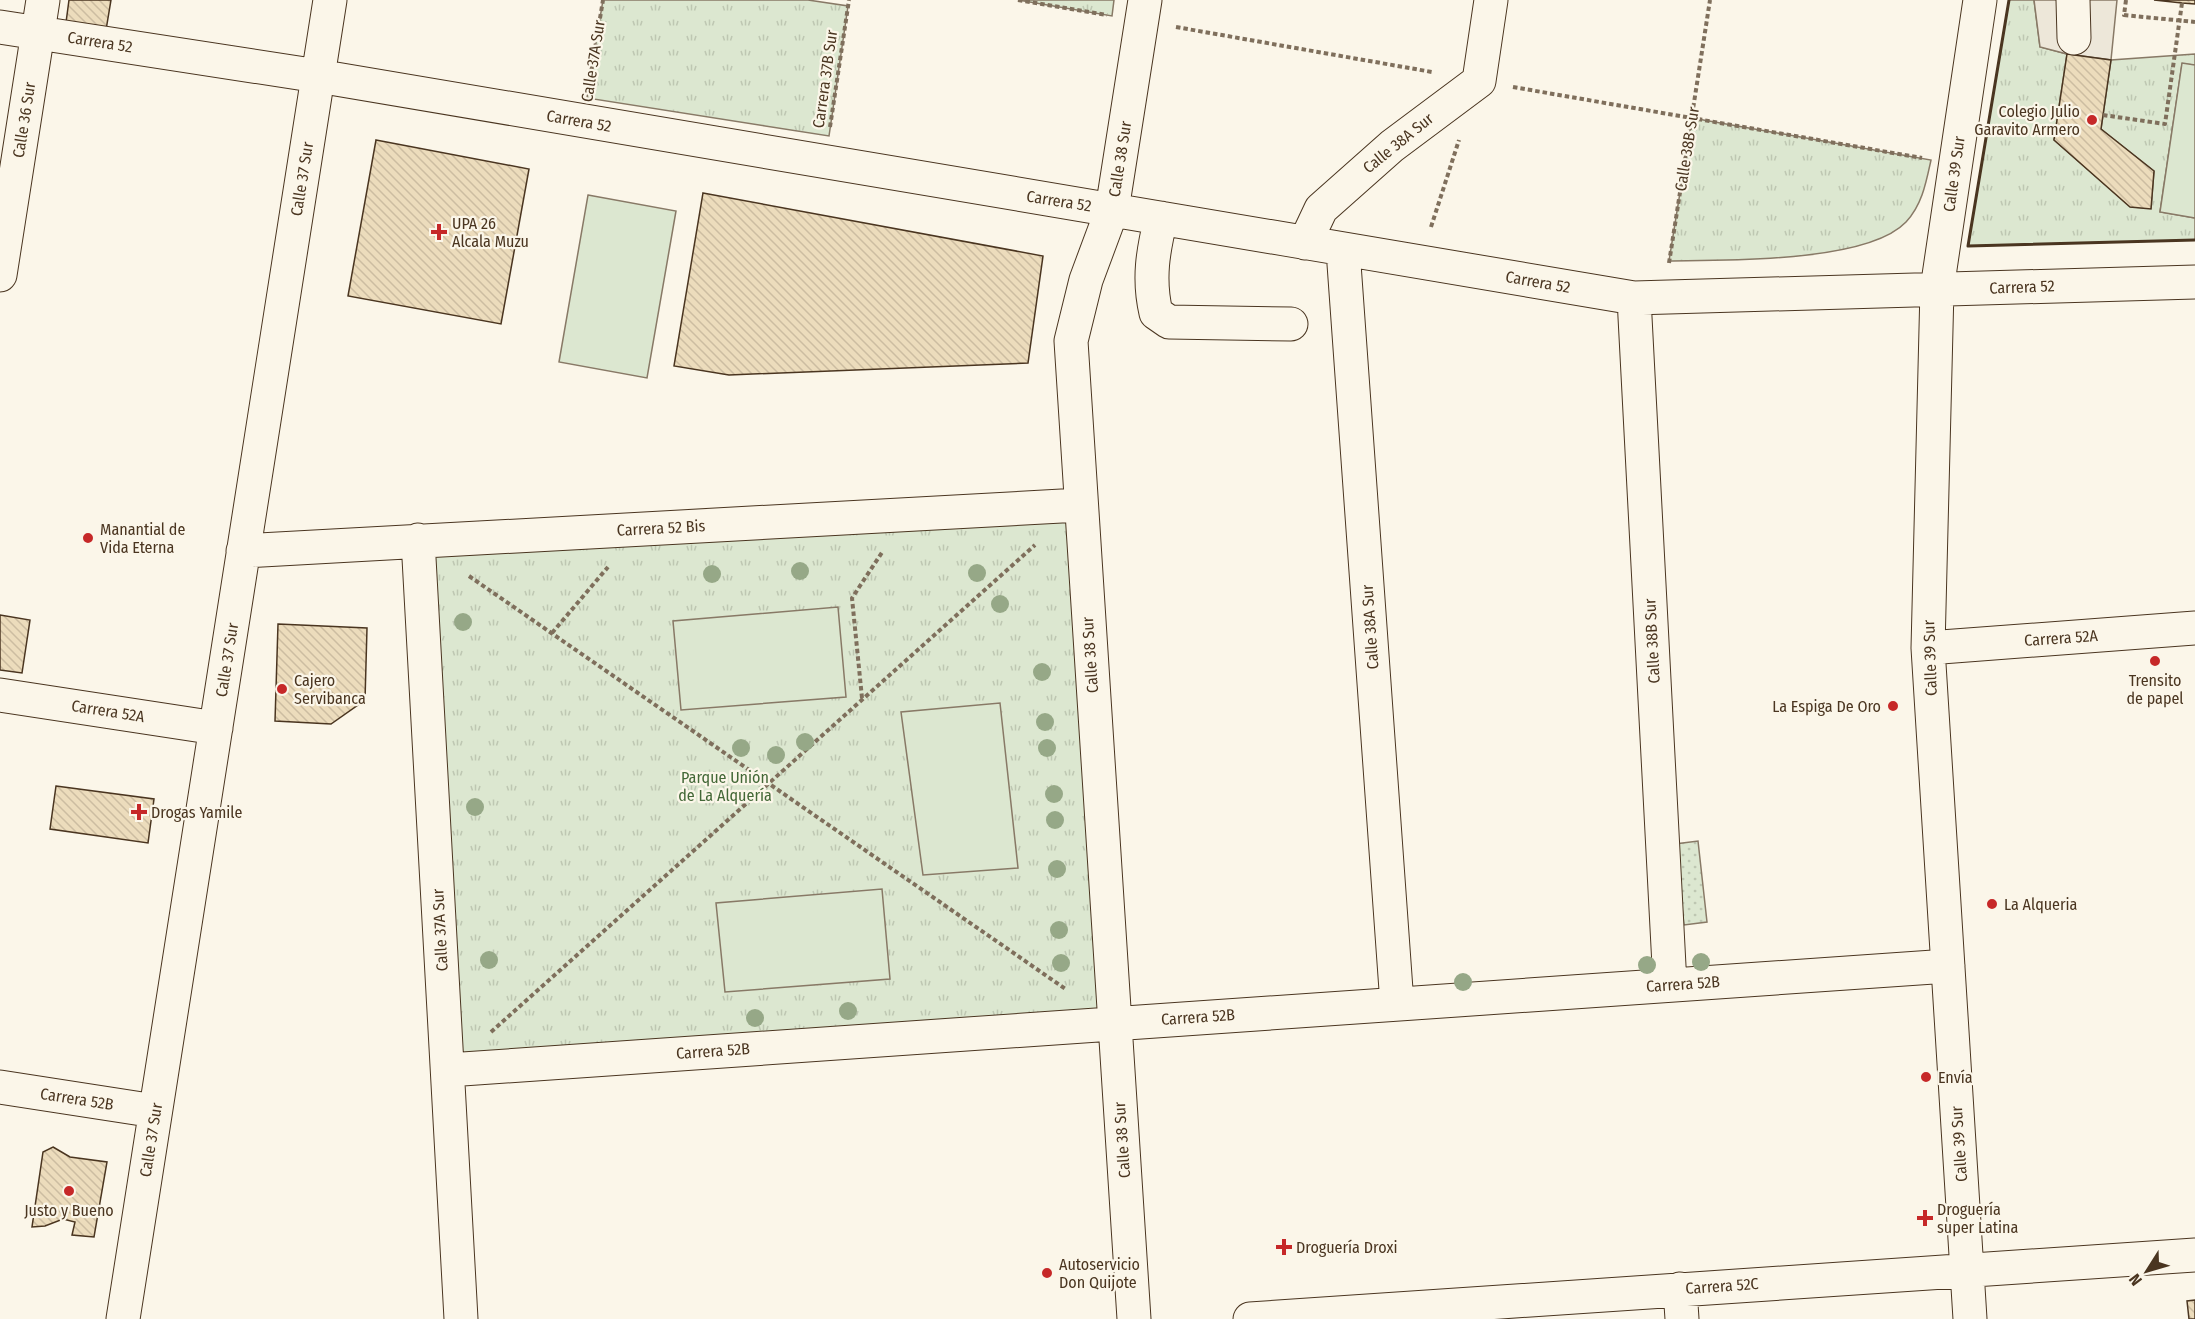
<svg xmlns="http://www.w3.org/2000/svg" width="2195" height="1319" font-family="'Fira Sans Condensed',sans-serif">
	<defs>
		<pattern id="grass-tufts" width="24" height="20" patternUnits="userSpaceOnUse" patternTransform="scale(1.5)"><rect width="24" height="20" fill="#dce7d0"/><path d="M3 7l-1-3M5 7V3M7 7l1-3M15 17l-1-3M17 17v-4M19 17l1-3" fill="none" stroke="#bec7b2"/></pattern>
		<pattern id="garden-dots" width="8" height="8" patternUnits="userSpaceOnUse" patternTransform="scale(1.5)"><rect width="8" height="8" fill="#dce7d0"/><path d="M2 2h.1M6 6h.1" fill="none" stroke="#bec7b2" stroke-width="1.8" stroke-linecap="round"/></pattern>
		<pattern id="building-back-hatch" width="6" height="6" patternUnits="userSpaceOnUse" patternTransform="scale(1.5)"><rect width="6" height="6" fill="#ecdcbc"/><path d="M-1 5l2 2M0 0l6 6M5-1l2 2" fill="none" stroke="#ccbda1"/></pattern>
	</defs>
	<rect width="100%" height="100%" fill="#fbf6e9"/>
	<path fill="url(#grass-tufts)" stroke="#887966" stroke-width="1.5" d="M603,0H808L848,6L829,136L587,98Z
		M1018,0H1114L1112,16Z
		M2009,0H2034L2040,47L2067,54L2054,140L2131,207L2151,208L2154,171L2101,129L2111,60L2195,54V65L2182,64L2160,212L2195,218V240L1968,246Z
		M1692,118L1931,160C1926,183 1922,205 1906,222C1867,263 1724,260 1669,261Z
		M1074,511L1103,1015L454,1065L425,545Z"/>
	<path fill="url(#garden-dots)" stroke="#887966" stroke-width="1.5" d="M1698,841L1707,922L1684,925L1675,844Z"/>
	<path fill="#dce7d0" stroke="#887966" stroke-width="1.5" d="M2182,63L2195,65V218L2160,212Z
		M588,195L676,211L647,378L559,362Z
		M838,607L846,697L681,710L673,621Z
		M1000,703L1018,868L923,875L901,712Z
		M882,889L890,979L725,992L716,903Z"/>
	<path fill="#ede7d9" stroke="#887966" stroke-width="1.5" d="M2034,0H2117L2111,60L2067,54L2040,47Z"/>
	<path fill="url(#building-back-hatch)" stroke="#4a3520" stroke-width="1.5" d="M69,0H111L105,36L65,30Z
		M2154,0H2195V4L2182,3Z
		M2067,54L2111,60L2101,129L2154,171L2151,209L2130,207L2054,140Z
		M376,140L529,169L501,324L348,296Z
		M703,193L1043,256L1028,363L729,375L674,366Z
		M0,615L30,620L22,673L0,670Z
		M278,624L367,628L365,700L331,724L275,721Z
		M56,786L154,799L148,843L50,829Z
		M53,1147L70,1157L107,1162L94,1237L72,1235L75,1222L63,1219L45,1226L32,1227L43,1152Z
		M2195,1300V1319H2189L2187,1301Z"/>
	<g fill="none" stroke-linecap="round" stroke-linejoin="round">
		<g stroke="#4a3520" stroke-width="35">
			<path id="minor" d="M2073,0L2074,38
				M0,27L318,76L1634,298L2195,282
				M1161,218C1153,251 1148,279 1156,313L1169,322L1291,324
				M1305,243L1321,209L1392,146L1479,81L1491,0
				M1343,250L1397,1004
				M0,275L43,0
				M1634,298L1670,985
				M418,540L461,1319
				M243,551L1080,505
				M1928,648L2195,628
				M0,695L216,728
				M448,1070L1948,966
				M0,1087L155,1111
				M1680,1289L1682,1319
				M123,1319L330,0
				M1134,1319L1071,341L1086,280L1112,210L1145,0
				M1250,1319L2195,1255
				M1970,1319L1928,648L1937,289L1980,0"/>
		</g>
		<path stroke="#7f6f5c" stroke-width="4" stroke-dasharray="4.5 3" stroke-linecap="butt" d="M1018,0L1107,15
			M2126,0L2124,15L2195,22
			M1176,27L1432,72
			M589,85L603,0
			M1513,87L1922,158
			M2103,115L2165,124L2182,3
			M830,127L849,0
			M1431,227L1459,140
			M1669,263L1710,0
			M469,576L1067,990
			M552,633L608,567
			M862,698L852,598L883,551
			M491,1032L1035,545"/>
		<use href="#minor" stroke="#fbf6e9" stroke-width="33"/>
		<path stroke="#4a3520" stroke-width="3" d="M2009,0L1968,246L2195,240"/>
	</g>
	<g fill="#96a887">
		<circle cx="800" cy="571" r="9"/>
		<circle cx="977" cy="573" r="9"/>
		<circle cx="712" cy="574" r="9"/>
		<circle cx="1000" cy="604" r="9"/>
		<circle cx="463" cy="622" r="9"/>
		<circle cx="1042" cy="672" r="9"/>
		<circle cx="1045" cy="722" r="9"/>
		<circle cx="805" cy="742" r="9"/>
		<circle cx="741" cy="748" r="9"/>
		<circle cx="1047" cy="748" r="9"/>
		<circle cx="776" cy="755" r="9"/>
		<circle cx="1054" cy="794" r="9"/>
		<circle cx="475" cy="807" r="9"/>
		<circle cx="1055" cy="820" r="9"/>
		<circle cx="1057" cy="869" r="9"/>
		<circle cx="1059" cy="930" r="9"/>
		<circle cx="489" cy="960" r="9"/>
		<circle cx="1701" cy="962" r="9"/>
		<circle cx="1061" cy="963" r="9"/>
		<circle cx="1647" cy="965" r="9"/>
		<circle cx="1463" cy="982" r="9"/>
		<circle cx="848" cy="1011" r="9"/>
		<circle cx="755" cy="1018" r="9"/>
	</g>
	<g fill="#c62828" stroke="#fbf6e9" stroke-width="2">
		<circle cx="2092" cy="120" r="6"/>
		<path d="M436 223h6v6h6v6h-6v6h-6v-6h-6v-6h6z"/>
		<circle cx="88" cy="538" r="6"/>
		<circle cx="2155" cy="661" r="6"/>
		<circle cx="282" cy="689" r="6"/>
		<circle cx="1893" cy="706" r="6"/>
		<path d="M136 803h6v6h6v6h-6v6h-6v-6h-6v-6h6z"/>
		<circle cx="1992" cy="904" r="6"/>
		<circle cx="1926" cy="1077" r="6"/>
		<circle cx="69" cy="1191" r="6"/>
		<path d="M1922 1209h6v6h6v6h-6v6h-6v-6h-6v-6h6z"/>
		<path d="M1281 1238h6v6h6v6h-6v6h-6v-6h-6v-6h6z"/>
		<circle cx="1047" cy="1273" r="6"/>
	</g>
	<g text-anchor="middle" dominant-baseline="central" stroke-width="4.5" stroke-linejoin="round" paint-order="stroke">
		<g font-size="16" fill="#4a3520" stroke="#fbf6e9">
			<text transform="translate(100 42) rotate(9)">Carrera 52</text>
			<text transform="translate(593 61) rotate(-81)">Calle 37A Sur</text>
			<text transform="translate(825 79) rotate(-82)">Carrera 37B Sur</text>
			<text transform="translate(24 120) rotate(-81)">Calle 36 Sur</text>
			<text transform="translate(579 121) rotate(10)">Carrera 52</text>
			<text transform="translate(1398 143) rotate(-39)">Calle 38A Sur</text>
			<text transform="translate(1687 149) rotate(-81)">Calle 38B Sur</text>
			<text transform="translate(1120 159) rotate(-81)">Calle 38 Sur</text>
			<text transform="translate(1954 174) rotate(-82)">Calle 39 Sur</text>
			<text transform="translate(302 179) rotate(-81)">Calle 37 Sur</text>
			<text transform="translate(1059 201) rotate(9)">Carrera 52</text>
			<text transform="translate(1538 282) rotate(10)">Carrera 52</text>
			<text transform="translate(2022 287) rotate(-2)">Carrera 52</text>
			<text transform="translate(661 528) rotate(-3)">Carrera 52 Bis</text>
			<text transform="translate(1370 627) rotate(-94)">Calle 38A Sur</text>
			<text transform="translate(2061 638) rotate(-4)">Carrera 52A</text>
			<text transform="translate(1652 641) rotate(-93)">Calle 38B Sur</text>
			<text transform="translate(1090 655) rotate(-94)">Calle 38 Sur</text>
			<text transform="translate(1930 658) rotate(-92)">Calle 39 Sur</text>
			<text transform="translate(227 660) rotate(-81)">Calle 37 Sur</text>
			<text transform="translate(108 711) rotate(9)">Carrera 52A</text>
			<text transform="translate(440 930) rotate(-93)">Calle 37A Sur</text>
			<text transform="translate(1683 984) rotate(-4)">Carrera 52B</text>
			<text transform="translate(1198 1017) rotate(-4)">Carrera 52B</text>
			<text transform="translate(713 1051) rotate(-4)">Carrera 52B</text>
			<text transform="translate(77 1099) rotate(9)">Carrera 52B</text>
			<text transform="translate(151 1140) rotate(-81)">Calle 37 Sur</text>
			<text transform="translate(1122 1140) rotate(-94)">Calle 38 Sur</text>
			<text transform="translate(1959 1144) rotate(-94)">Calle 39 Sur</text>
			<text transform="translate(1722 1286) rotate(-4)">Carrera 52C</text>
		</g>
		<g font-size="16" fill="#4a3520" stroke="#fbf6e9" text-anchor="start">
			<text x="2080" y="111" text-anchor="end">Colegio Julio<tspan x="2080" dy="18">Garavito Armero</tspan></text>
			<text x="452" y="223">UPA 26<tspan x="452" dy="18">Alcala Muzu</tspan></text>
			<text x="100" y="529">Manantial de<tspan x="100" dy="18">Vida Eterna</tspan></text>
			<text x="294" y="680">Cajero<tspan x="294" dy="18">Servibanca</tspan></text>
			<text x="2155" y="680" text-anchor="middle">Trensito<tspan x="2155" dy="18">de papel</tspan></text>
			<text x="1881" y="706" text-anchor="end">La Espiga De Oro</text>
			<text x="151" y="812">Drogas Yamile</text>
			<text x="2004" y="904">La Alqueria</text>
			<text x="1938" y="1077">Envía</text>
			<text x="1937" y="1209">Droguería<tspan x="1937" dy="18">super Latina</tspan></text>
			<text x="69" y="1210" text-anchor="middle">Justo y Bueno</text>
			<text x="1296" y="1247">Droguería Droxi</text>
			<text x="1059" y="1264">Autoservicio<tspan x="1059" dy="18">Don Quijote</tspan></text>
		</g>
		<g font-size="16" fill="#436837" stroke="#fbf6e9">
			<text x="725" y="777">Parque Unión<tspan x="725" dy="18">de La Alquería</tspan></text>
		</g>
	</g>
	<g transform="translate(2147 1271) rotate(233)" stroke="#fbf6e9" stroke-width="4.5" paint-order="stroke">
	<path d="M0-4.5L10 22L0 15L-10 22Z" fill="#4a3520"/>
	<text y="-9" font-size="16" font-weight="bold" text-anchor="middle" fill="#4a3520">N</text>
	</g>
</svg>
